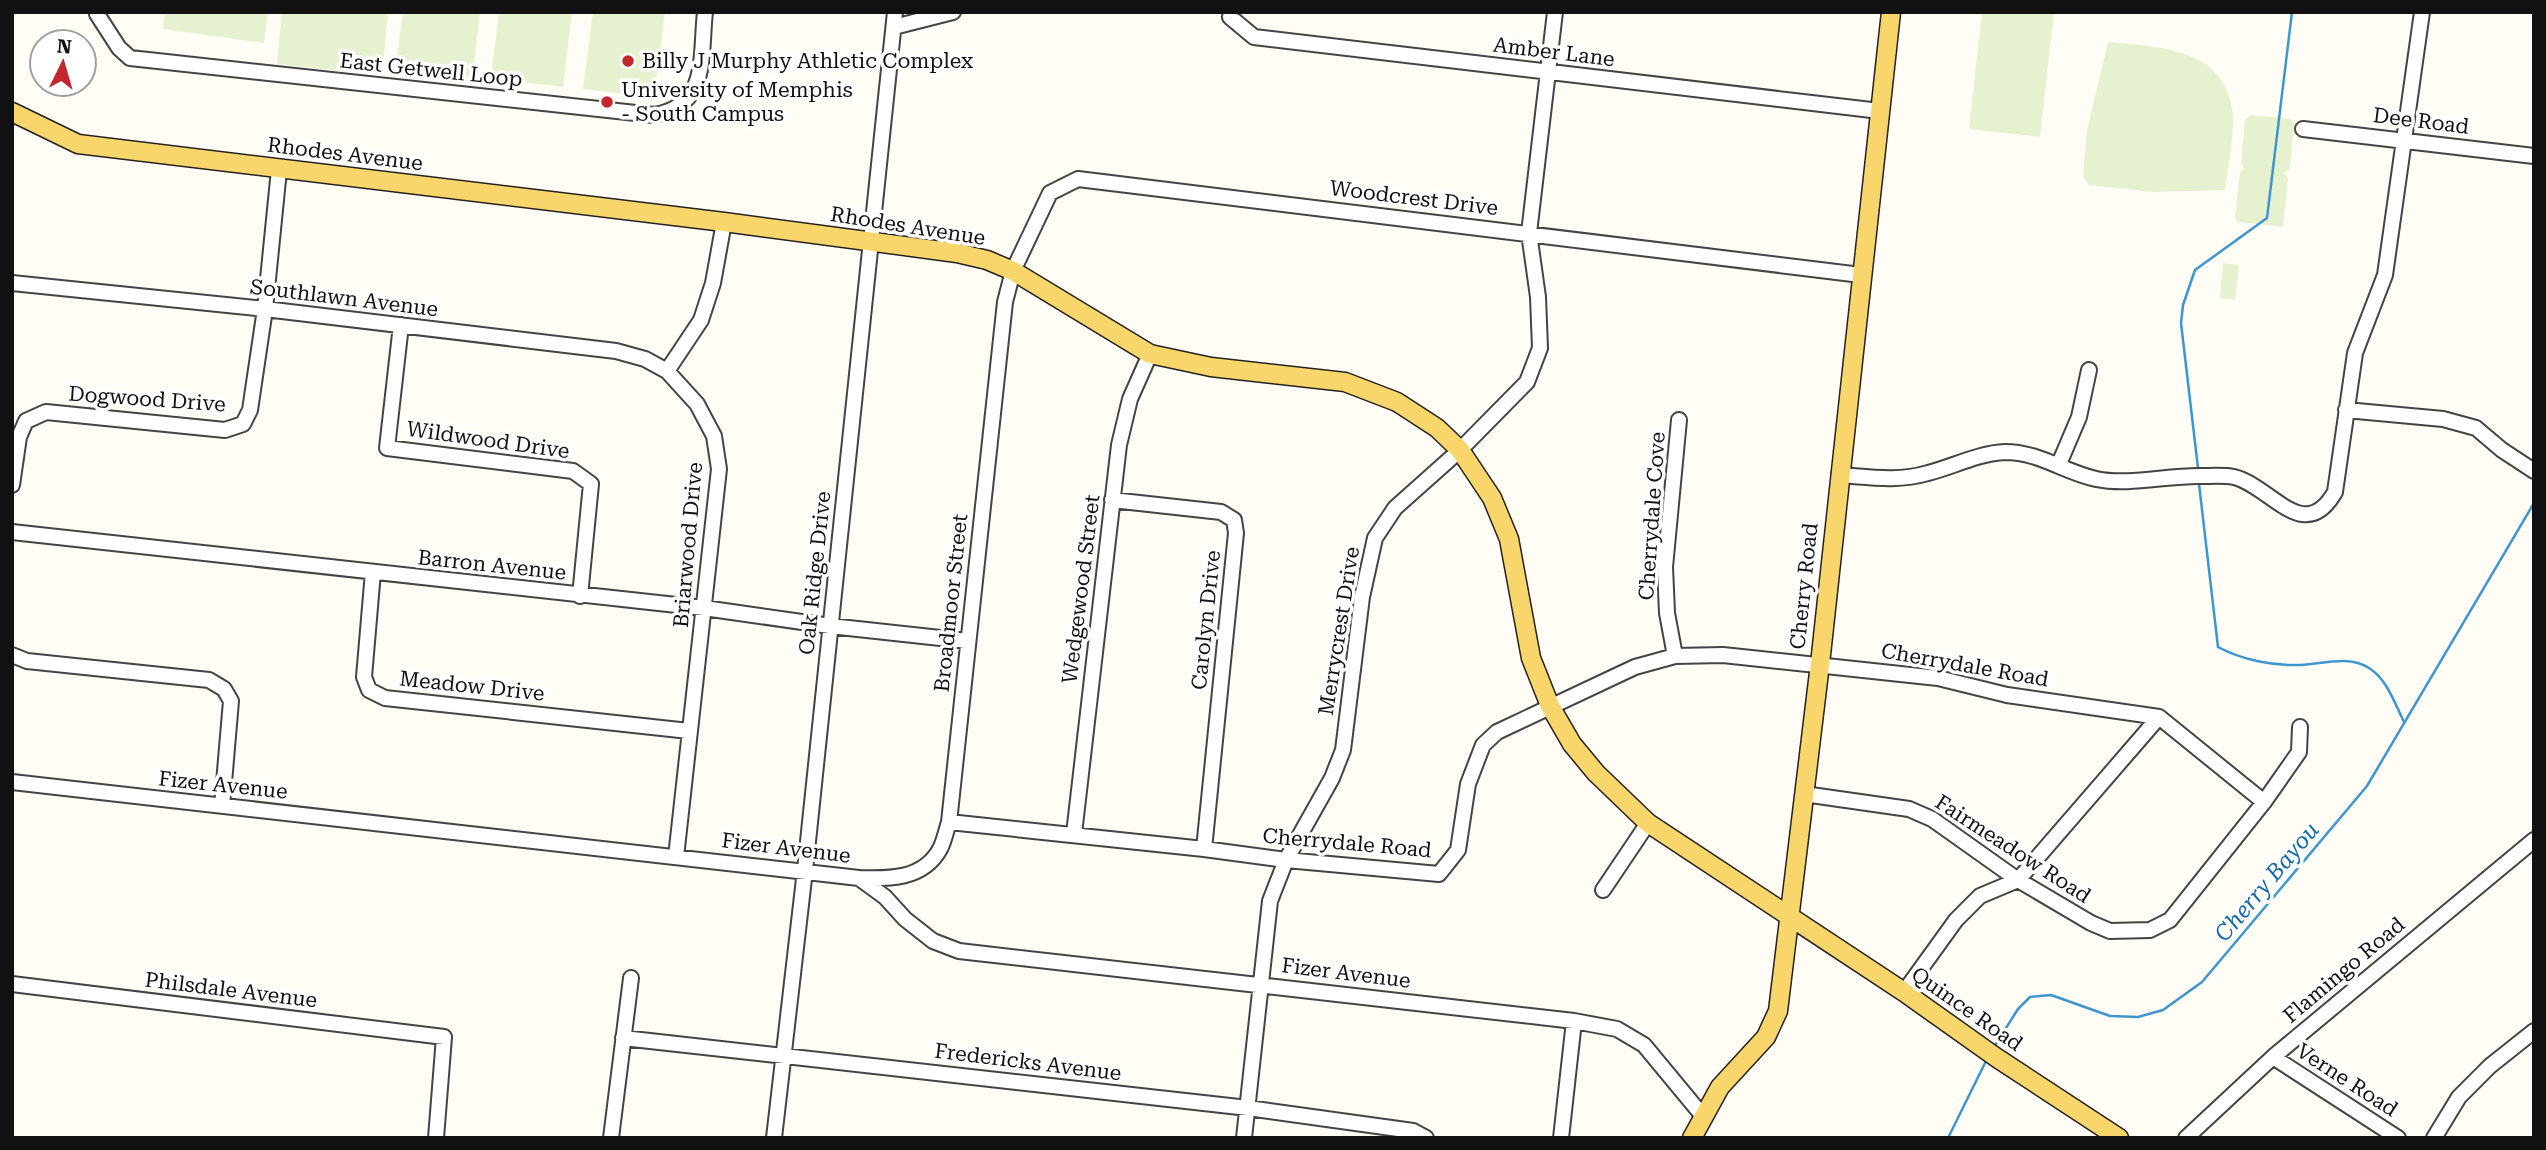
<svg xmlns="http://www.w3.org/2000/svg" width="2546" height="1150" font-family="'Roboto Serif',serif">
	<rect width="100%" height="100%" fill="#fffdf5"/>
	<path fill="#e6f2cf" d="M165,12H268L264,43L163,29Z
		M282,12H388L382,75L277,64Z
		M403,12H480L472,80L395,71Z
		M499,12H572L563,87L491,78Z
		M593,12H665L654,98L583,89Z
		M1982,12H2054L2040,137L1969,129Z
		M2108,42C2159,47 2227,47 2233,115C2234,139 2228,166 2225,190L2153,192L2089,185L2083,176L2087,130Z
		M2251,115L2290,119L2294,124L2290,169L2284,173L2288,178L2283,227L2238,222L2235,218L2240,172L2245,169L2241,164L2245,119Z
		M2223,263L2239,265L2235,300L2220,298Z"/>
	<g fill="none" stroke-linecap="round" stroke-linejoin="round">
		<path stroke="#3f96cf" stroke-width="2.5" d="M2198,468L2181,323L2183,305L2195,270L2267,218L2292,12
			M2199,484L2218,647C2242,660 2273,666 2301,665C2323,664 2348,655 2369,668C2387,679 2395,704 2404,722
			M1994,1047L2018,1009L2030,997L2051,995L2110,1016L2138,1017L2163,1010L2202,982L2367,786L2534,503
			M1948,1138L1987,1059"/>
		<g stroke="#444" stroke-width="18">
			<path id="minor" d="M1231,12L1230,17L1254,37L1880,111
				M97,14L119,48L130,58L654,115C709,106 700,57 705,12
				M894,27L953,12
				M2303,129L2534,156
				M12,283L265,309L616,351L645,359L667,371L697,404L714,436L719,469L676,857
				M401,325L387,448L573,471L591,484L580,596
				M667,371L701,320L713,283L724,222
				M2346,410L2443,419L2476,428L2502,450L2534,471
				M2059,464L2079,417L2089,370
				M1839,475C1869,477 1898,482 1928,473C1952,467 1979,453 2005,452C2039,452 2064,472 2096,479C2130,486 2167,475 2202,476C2212,476 2224,475 2234,477C2271,486 2304,546 2335,492L2355,353L2385,275L2422,12
				M12,485L19,437L26,421L46,412L225,430L243,424L250,410L265,309L279,170
				M1112,500L1221,512L1234,520L1236,533L1204,849
				M12,532L704,608L830,626L968,641
				M373,572L364,677L369,690L385,698L689,731
				M12,655L27,661L209,680L224,689L231,701L222,806
				M1675,656L1667,613L1665,567L1679,420
				M12,782L859,878L885,897L905,919L933,941L959,951L1574,1021L1617,1029L1644,1045L1702,1115
				M1804,794L1909,809L1932,819L2018,880L2091,923L2110,931L2150,930L2170,920L2264,802L2299,752L2300,727
				M949,822L1204,849L1286,860L1439,874L1458,850L1468,784L1483,745L1497,732L1635,667L1675,656L1723,655L1938,678L2007,695L2159,717L2264,802
				M1074,834L1119,445L1130,399L1150,354
				M859,878C888,879 923,880 940,849C944,842 946,831 949,822L1005,302L1013,271L1050,193L1078,179L1861,275
				M1603,890L1648,823
				M12,984L444,1037L436,1138
				M1904,992L1956,920L1980,896L2018,880L2159,717
				M623,1038L1248,1108L1413,1131L1426,1138
				M2273,1057L2398,1138
				M611,1138L631,978
				M774,1138L805,870L895,12
				M1244,1138L1270,901L1286,860L1332,778L1343,750L1362,597L1375,538L1395,508L1460,450L1527,382L1540,348L1538,297L1529,233L1555,12
				M1561,1138L1574,1021
				M2186,1138L2273,1057L2534,840
				M2434,1138L2459,1097L2490,1066L2534,1031"/>
		</g>
		<g stroke="#222" stroke-width="21">
			<path id="major" d="M12,112L78,144L724,222L957,253L987,260L1013,271L1150,354L1211,367L1345,382L1397,402L1437,428L1460,450L1492,498L1509,539L1531,658L1550,706L1572,744L1596,773L1648,823L1904,992L1997,1058L2119,1138
				M1692,1138L1720,1087L1766,1037L1778,1011L1820,664L1891,12"/>
		</g>
		<use href="#minor" stroke="#fff" stroke-width="14"/>
		<use href="#major" stroke="#f9d66b" stroke-width="18"/>
	</g>
	<g fill="#c4262e" stroke="#fff" stroke-width="2.5">
		<circle cx="628" cy="61" r="7"/>
		<circle cx="607" cy="102" r="7"/>
	</g>
	<g text-anchor="middle" dominant-baseline="central" stroke-width="7" stroke-linejoin="round" paint-order="stroke">
		<g font-size="21" fill="#111" stroke="#fff">
			<text transform="translate(1554 52) rotate(7)">Amber Lane</text>
			<text transform="translate(431 70) rotate(6)">East Getwell Loop</text>
			<text transform="translate(2421 121) rotate(7)">Dee Road</text>
			<text transform="translate(345 154) rotate(7)">Rhodes Avenue</text>
			<text transform="translate(1414 198) rotate(7)">Woodcrest Drive</text>
			<text transform="translate(908 226) rotate(9)">Rhodes Avenue</text>
			<text transform="translate(344 298) rotate(7)">Southlawn Avenue</text>
			<text transform="translate(147 399) rotate(4)">Dogwood Drive</text>
			<text transform="translate(488 440) rotate(8)">Wildwood Drive</text>
			<text transform="translate(1652 516) rotate(-86)">Cherrydale Cove</text>
			<text transform="translate(688 545) rotate(-85)">Briarwood Drive</text>
			<text transform="translate(492 565) rotate(6)">Barron Avenue</text>
			<text transform="translate(815 573) rotate(-84)">Oak Ridge Drive</text>
			<text transform="translate(1804 586) rotate(-84)">Cherry Road</text>
			<text transform="translate(1081 589) rotate(-83)">Wedgewood Street</text>
			<text transform="translate(951 603) rotate(-84)">Broadmoor Street</text>
			<text transform="translate(1206 620) rotate(-84)">Carolyn Drive</text>
			<text transform="translate(1339 631) rotate(-81)">Merrycrest Drive</text>
			<text transform="translate(1965 665) rotate(10)">Cherrydale Road</text>
			<text transform="translate(472 686) rotate(6)">Meadow Drive</text>
			<text transform="translate(223 785) rotate(6)">Fizer Avenue</text>
			<text transform="translate(1347 843) rotate(5)">Cherrydale Road</text>
			<text transform="translate(786 848) rotate(7)">Fizer Avenue</text>
			<text transform="translate(2013 849) rotate(33)">Fairmeadow Road</text>
			<text transform="translate(2344 970) rotate(-40)">Flamingo Road</text>
			<text transform="translate(1346 973) rotate(7)">Fizer Avenue</text>
			<text transform="translate(231 990) rotate(7)">Philsdale Avenue</text>
			<text transform="translate(1967 1009) rotate(35)">Quince Road</text>
			<text transform="translate(1028 1062) rotate(7)">Fredericks Avenue</text>
			<text transform="translate(2347 1080) rotate(33)">Verne Road</text>
		</g>
		<g font-size="21" fill="#111" stroke="#fff" text-anchor="start">
			<text x="642" y="61">Billy J Murphy Athletic Complex</text>
			<text x="621" y="90">University of Memphis<tspan x="621" dy="24">- South Campus</tspan></text>
		</g>
		<g font-size="23" font-style="italic" fill="#1768a6" stroke="#fff">
			<text transform="translate(2267 882) rotate(-50)">Cherry Bayou</text>
		</g>
	</g>
	<rect width="2546" height="1150" fill="none" stroke="#111111" stroke-width="28"/>
	<g transform="translate(63 63) rotate(5)"><circle r="33" fill="#ffffff" stroke="#a0a0a0" stroke-width="2"/>
	<path d="M0-5L12 26L0 18L-12 26Z" fill="#c4262e"/>
	<text y="-10" font-size="19" font-weight="bold" text-anchor="middle" fill="#111111">N</text>
	</g>
</svg>
